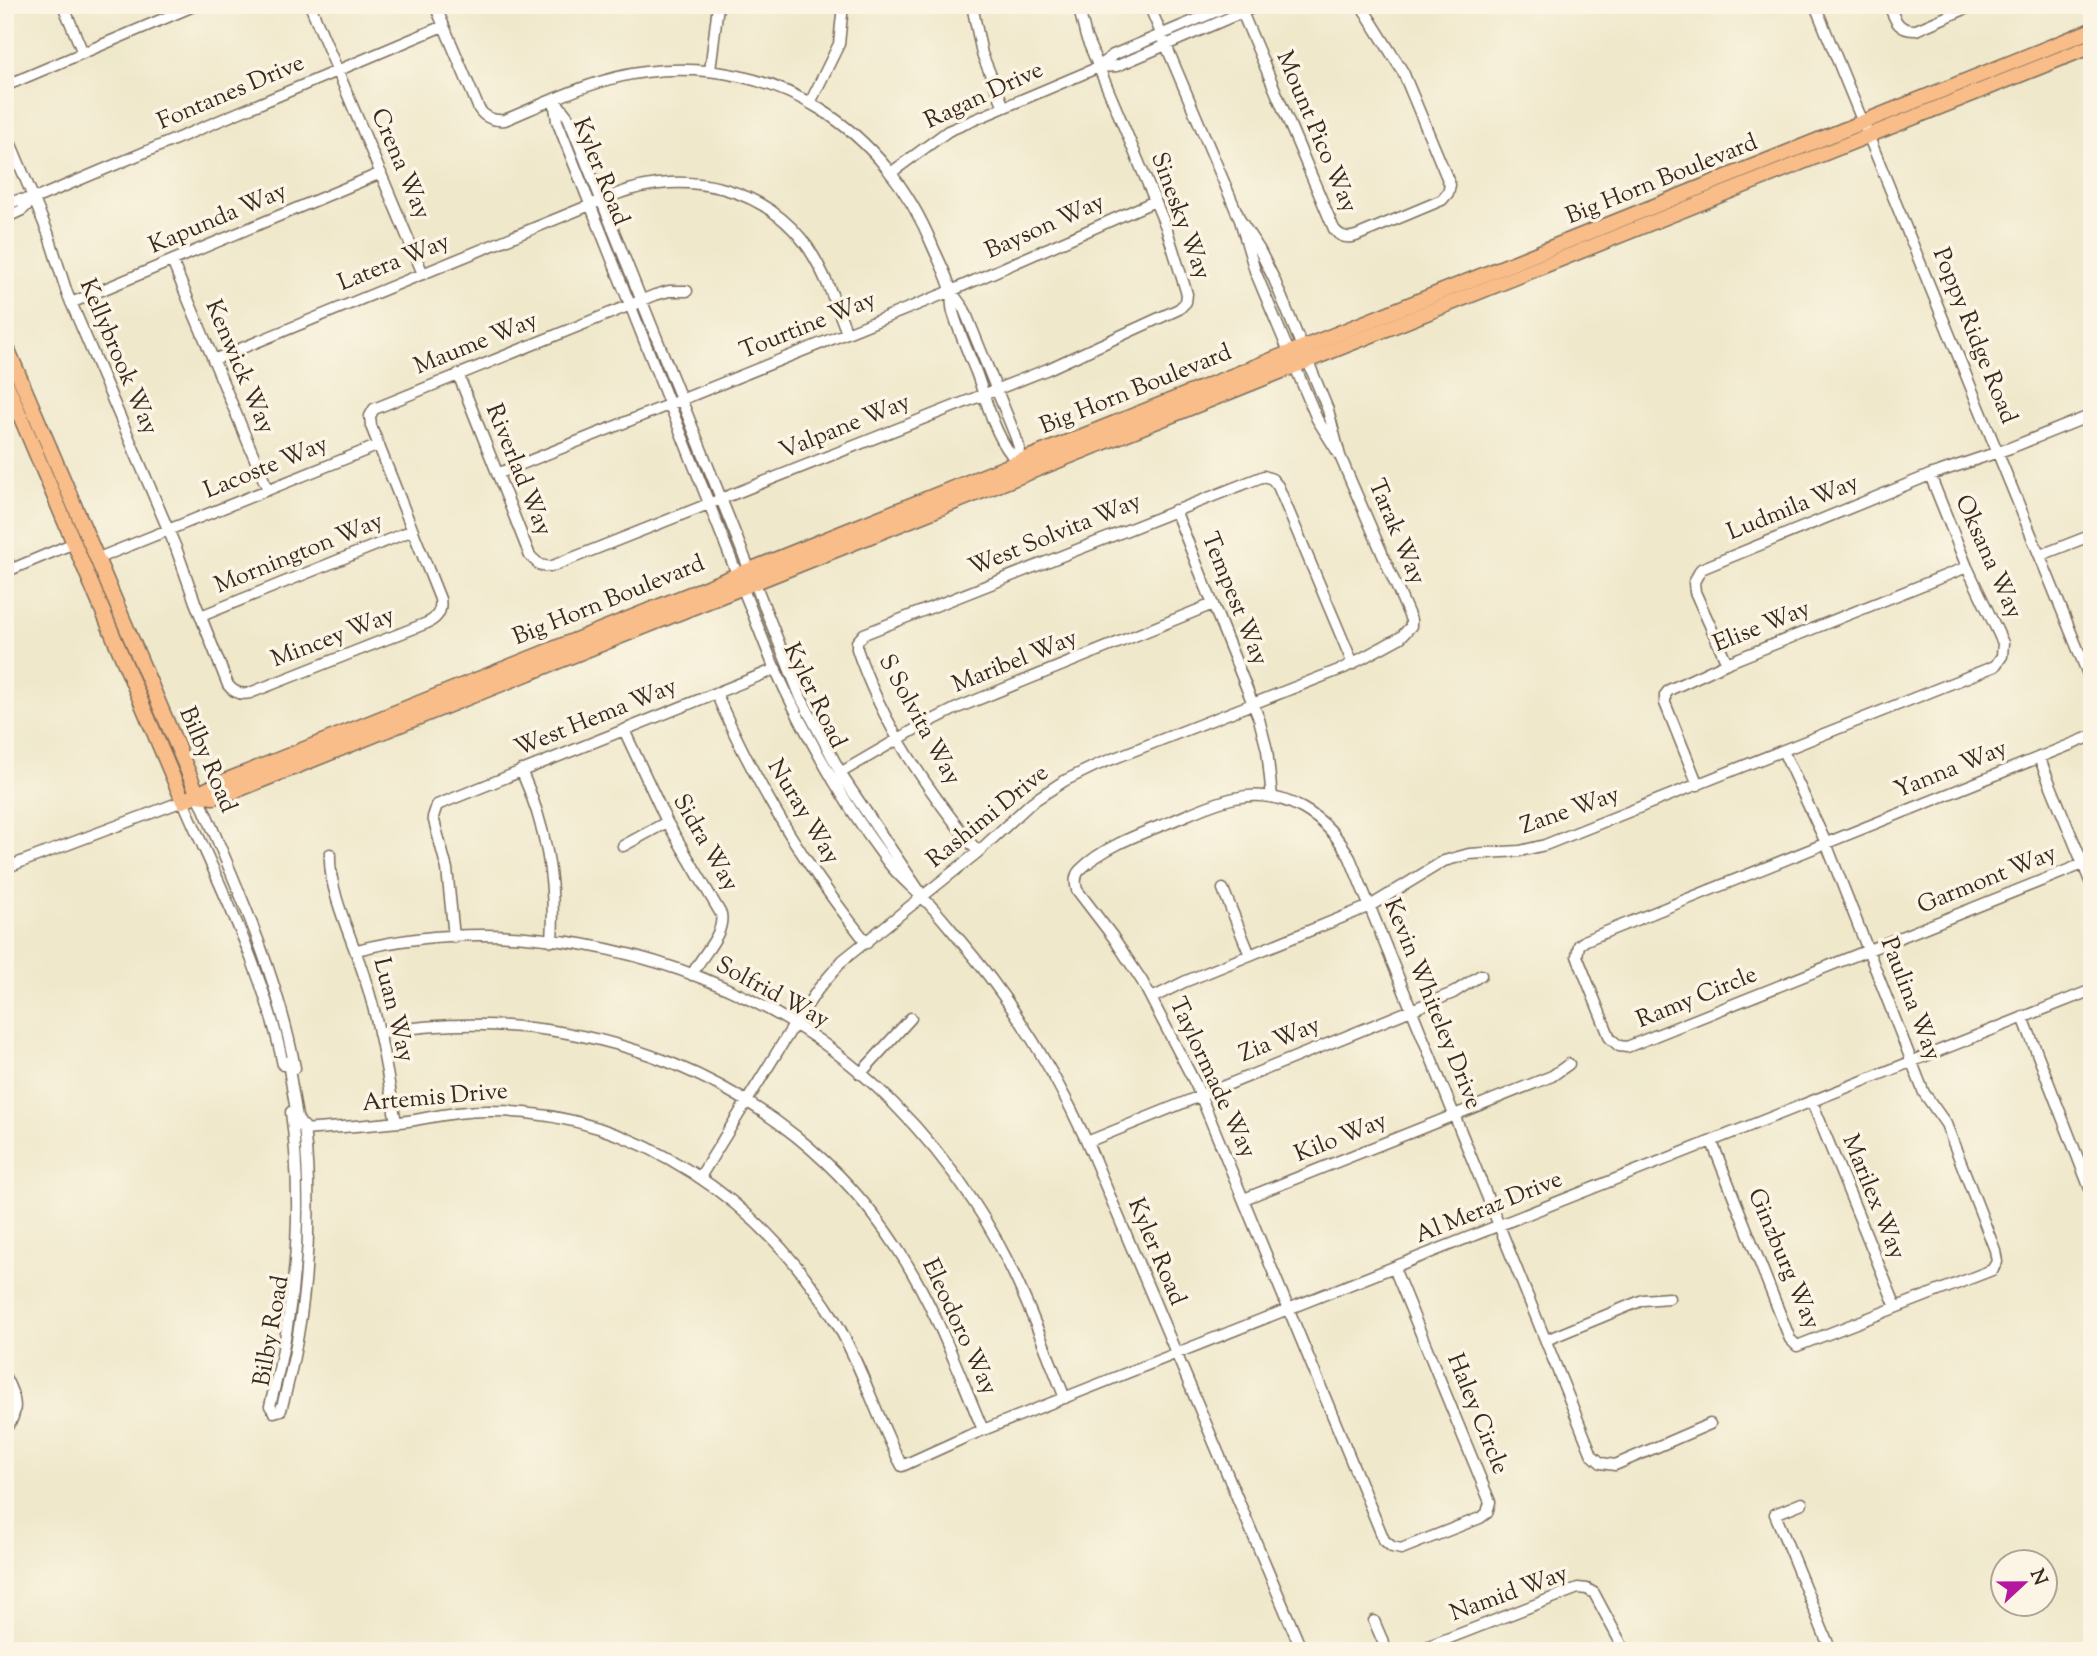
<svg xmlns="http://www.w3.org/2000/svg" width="2097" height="1656" font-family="'Sorts Mill Goudy',serif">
	<rect width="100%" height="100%" fill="#fcf5e5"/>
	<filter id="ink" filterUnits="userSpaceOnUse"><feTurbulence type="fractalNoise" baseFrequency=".0143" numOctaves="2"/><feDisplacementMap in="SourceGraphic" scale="14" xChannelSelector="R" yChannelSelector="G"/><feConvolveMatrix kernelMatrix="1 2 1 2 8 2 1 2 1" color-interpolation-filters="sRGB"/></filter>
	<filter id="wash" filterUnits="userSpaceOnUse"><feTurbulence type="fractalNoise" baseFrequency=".00686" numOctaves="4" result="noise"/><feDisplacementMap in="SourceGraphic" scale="28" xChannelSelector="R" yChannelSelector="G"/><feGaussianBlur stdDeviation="1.57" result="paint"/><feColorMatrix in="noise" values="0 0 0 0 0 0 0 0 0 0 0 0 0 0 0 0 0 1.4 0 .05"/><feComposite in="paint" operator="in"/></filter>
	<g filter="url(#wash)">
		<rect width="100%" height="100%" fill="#efe8cb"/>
	</g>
	<g filter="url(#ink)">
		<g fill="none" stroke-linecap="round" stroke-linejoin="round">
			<g stroke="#7a6c5b" stroke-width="13">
				<path id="minor" d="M63,5L83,53
					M310,5L423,274
					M435,5L479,109C485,118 494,121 505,120C550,101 596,78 645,72C775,56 885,128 933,247C939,261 948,277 951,291C952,298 951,305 953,312C959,332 968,352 976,372C987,401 995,440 1018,462
					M972,5L982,54L1004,107
					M1149,5L1240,220L1255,271L1317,419L1339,454
					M1239,5L1334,229C1340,237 1347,239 1356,236L1442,200L1448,193L1450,185L1403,72L1361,5
					M1815,5L2092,684
					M1889,5C1895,20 1898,31 1916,30L1974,5
					M1099,67L1117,66L1259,5
					M710,71L718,5
					M5,86L196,5
					M554,99L557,121L772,662C804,732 841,800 887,861C898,876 911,886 924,899C937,911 948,926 959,939C1012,1001 1053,1068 1087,1142L1302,1651
					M554,99L568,117L801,698L844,779L920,892
					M810,103L839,44L843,5
					M5,130L48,233L67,293L176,548L195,602L228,685C234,693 241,695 250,693L427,623C438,618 442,610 440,599L371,426L370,416L374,409L655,295L669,291H687
					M892,172L948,131L1099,67L1113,55L1231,5
					M5,205L18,200L34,199L443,26
					M5,218L22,210L34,199
					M172,261L268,490
					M951,291L964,309L1015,435L1019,447L1018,462
					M71,303L381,173
					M213,360L617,194C685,168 767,187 809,249C826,275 836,305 847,333
					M458,374L530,556L540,565L550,567L1048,369L1179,309L1186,302L1187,294L1166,227L1086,37L1078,5
					M497,474L951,291L1155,201
					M1175,510L1259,719L1267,750L1272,797
					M5,555L11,569
					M2041,555L2092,535
					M96,559L379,445
					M5,572L74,543
					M201,616L413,530
					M1727,663L1695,592L1694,582L1701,569L1930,475L2010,448L2092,415
					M716,693C755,784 805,866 867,943
					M624,730L667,822L721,914C725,935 701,955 692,975
					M2039,757L2092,886
					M521,770C546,826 556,880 552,941
					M840,773L919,727L957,708L1213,604
					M1698,785L1665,703V695L1669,690L1727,663L1967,567
					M198,795C236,884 277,973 295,1068
					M623,846L667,822
					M978,852C928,791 882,724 857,649V642L864,634L1264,476L1272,479L1278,486L1353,664
					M330,854C328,892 354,942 365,979C380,1025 387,1074 396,1122
					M2083,864L1627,1047L1619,1046L1610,1038L1577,956L1579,945L1586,940L2092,736
					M5,868L183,801C220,887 265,973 283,1065
					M1223,889L1250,955
					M454,937L447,869L433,817L437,805L776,669
					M357,950C503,914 666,946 794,1024C865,1067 928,1133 973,1201C1014,1262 1038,1331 1065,1398
					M1152,998L1184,982L1370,906L1444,861L1469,854L1520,851L1545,845L1995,666L2002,656L2003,643L1967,567L1930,475
					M2023,1017L2092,1194
					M379,1033C578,998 785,1076 897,1248C934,1304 957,1368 983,1430
					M282,1060L288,1063L297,1117L304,1130C341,1127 379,1125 415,1120C442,1115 467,1110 494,1111C638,1113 763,1202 836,1322C863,1368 877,1419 902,1466L968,1436L2092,990
					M860,1074L911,1018
					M1812,1102L1896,1307
					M291,1112C304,1211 296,1309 270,1406L274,1412L281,1410C307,1318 314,1221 304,1126
					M1087,1142L1453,993L1481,975
					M1712,1142L1790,1339L1797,1346L1992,1270L1997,1262L1995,1250L1946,1124L1924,1093L1826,843L1783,751
					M700,1177L797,1020L819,988L843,960L978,852L1032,802L1064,781L1097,765L1344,668L1401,637L1411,626V620L1340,456L1328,410L1274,279L1259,249L1240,220
					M1244,1199L1552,1076L1569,1064
					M1394,1268L1490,1502L1487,1513L1480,1518L1401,1549L1392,1547L1384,1540L1196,1085L1142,981L1113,937L1077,890C1075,883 1074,876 1080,870C1102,848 1137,835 1165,824C1188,815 1211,803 1235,798C1284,787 1328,817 1350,858L1592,1455L1601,1463L1615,1465L1710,1424
					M1546,1340L1643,1300L1669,1298
					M5,1377C15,1396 21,1412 5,1429
					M1802,1503L1775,1514L1831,1651
					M1374,1621L1387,1651
					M1416,1651L1578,1588L1587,1589L1594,1593L1625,1651"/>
			</g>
			<g stroke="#7a6c5b" stroke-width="17">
				<path id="major" d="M5,343L198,795
					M5,380L183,801L220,783L2092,30
					M198,795L213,797L225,795L2092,46"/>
			</g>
			<use href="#minor" stroke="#fff" stroke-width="10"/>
			<use href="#major" stroke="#f8bd89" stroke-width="14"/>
		</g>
	</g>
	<g text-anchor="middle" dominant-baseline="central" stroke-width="7" stroke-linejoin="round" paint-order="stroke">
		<g font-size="24" fill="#3b2a1e" stroke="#fcf5e5">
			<text transform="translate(231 93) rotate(-23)">Fontanes Drive</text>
			<text transform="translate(984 96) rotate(-25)">Ragan Drive</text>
			<text transform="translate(1316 132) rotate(67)">Mount Pico Way</text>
			<text transform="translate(400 164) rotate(67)">Crena Way</text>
			<text transform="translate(600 172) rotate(68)">Kyler Road</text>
			<text transform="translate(1662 180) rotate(-22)">Big Horn Boulevard</text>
			<text transform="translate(1180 216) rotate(70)">Sinesky Way</text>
			<text transform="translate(218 219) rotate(-23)">Kapunda Way</text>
			<text transform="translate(1045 227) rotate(-24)">Bayson Way</text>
			<text transform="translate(394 263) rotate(-22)">Latera Way</text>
			<text transform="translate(808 326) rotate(-22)">Tourtine Way</text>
			<text transform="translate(1974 336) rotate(68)">Poppy Ridge Road</text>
			<text transform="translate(476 344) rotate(-22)">Maume Way</text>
			<text transform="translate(118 357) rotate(67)">Kellybrook Way</text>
			<text transform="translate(239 367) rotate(67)">Kenwick Way</text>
			<text transform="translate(1136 390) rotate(-22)">Big Horn Boulevard</text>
			<text transform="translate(845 427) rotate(-22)">Valpane Way</text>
			<text transform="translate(266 468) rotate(-22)">Lacoste Way</text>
			<text transform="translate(518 470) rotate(68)">Riverlad Way</text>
			<text transform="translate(1793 508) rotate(-22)">Ludmila Way</text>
			<text transform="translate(1396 532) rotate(67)">Tarak Way</text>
			<text transform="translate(1055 535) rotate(-22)">West Solvita Way</text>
			<text transform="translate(299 554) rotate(-22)">Mornington Way</text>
			<text transform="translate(1988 557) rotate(66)">Oksana Way</text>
			<text transform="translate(1234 599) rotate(68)">Tempest Way</text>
			<text transform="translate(609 601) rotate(-22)">Big Horn Boulevard</text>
			<text transform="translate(1762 627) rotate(-22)">Elise Way</text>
			<text transform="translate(333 638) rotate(-21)">Mincey Way</text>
			<text transform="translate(1015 662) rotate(-22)">Maribel Way</text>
			<text transform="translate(814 696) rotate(64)">Kyler Road</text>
			<text transform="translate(596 718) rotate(-22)">West Hema Way</text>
			<text transform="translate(919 720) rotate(61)">S Solvita Way</text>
			<text transform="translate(207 760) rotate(67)">Bilby Road</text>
			<text transform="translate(1951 770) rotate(-22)">Yanna Way</text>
			<text transform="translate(1570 811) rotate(-19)">Zane Way</text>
			<text transform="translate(803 812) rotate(59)">Nuray Way</text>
			<text transform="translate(988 817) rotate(-39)">Rashimi Drive</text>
			<text transform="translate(705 843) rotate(60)">Sidra Way</text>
			<text transform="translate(1987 880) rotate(-22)">Garmont Way</text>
			<text transform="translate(772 993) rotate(28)">Solfrid Way</text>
			<text transform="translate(1697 998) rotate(-22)">Ramy Circle</text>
			<text transform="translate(1910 999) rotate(69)">Paulina Way</text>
			<text transform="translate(1432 1004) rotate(68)">Kevin Whiteley Drive</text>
			<text transform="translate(393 1010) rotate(76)">Luan Way</text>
			<text transform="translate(1280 1040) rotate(-22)">Zia Way</text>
			<text transform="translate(1212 1078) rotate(65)">Taylormade Way</text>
			<text transform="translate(435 1098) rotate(-5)">Artemis Drive</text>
			<text transform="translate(1341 1138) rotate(-22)">Kilo Way</text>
			<text transform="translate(1873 1197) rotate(68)">Marilex Way</text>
			<text transform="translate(1489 1208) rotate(-22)">Al Meraz Drive</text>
			<text transform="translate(1156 1252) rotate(67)">Kyler Road</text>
			<text transform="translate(1783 1259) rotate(67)">Ginzburg Way</text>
			<text transform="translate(959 1327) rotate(65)">Eleodoro Way</text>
			<text transform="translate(272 1331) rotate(-80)">Bilby Road</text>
			<text transform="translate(1477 1414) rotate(68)">Haley Circle</text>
			<text transform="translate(1509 1594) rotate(-20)">Namid Way</text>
		</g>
	</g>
	<rect width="2097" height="1656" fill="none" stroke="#fcf5e5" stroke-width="28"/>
	<g transform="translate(2024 1583) rotate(68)"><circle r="33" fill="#fcf5e5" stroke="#afa495" stroke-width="2"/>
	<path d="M0-5L12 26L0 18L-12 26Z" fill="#b5179e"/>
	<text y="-10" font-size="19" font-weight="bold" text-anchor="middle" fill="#3b2a1e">N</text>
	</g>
</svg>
